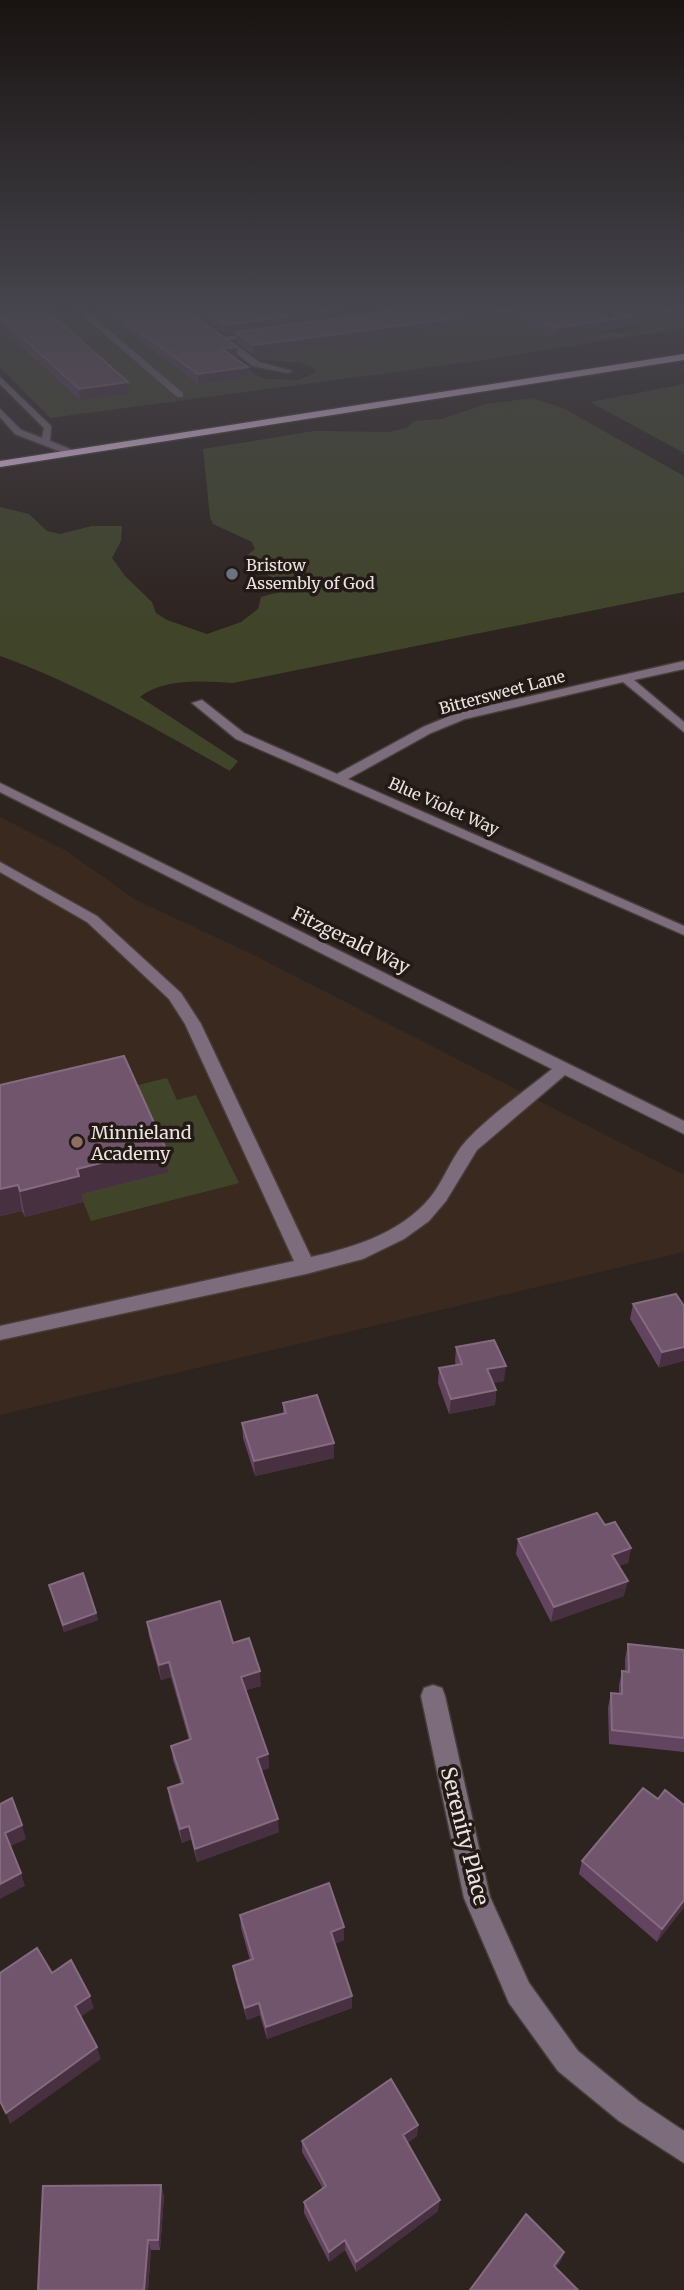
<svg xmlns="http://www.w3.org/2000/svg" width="684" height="2290" font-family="Merriweather,serif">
	<rect width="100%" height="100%" fill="#2d231f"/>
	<path fill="#39291f" d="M0,817L65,850L136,900L250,953L684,1175V1252L0,1415Z"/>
	<path fill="#404529" d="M0,309H170L257,376L268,379L298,380L315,373L314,367L297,362L261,360L235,342L240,339L466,309H555L583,328L599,332L620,333L639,327L638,322L684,309V328L476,361L50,418L0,367Z
		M684,384V453L590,402Z
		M532,398L563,408L684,476V592L233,683C204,681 164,678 140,697L238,761L230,771C156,729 81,685 0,656V507L29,514L47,531L60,534L92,526H122L121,541L112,558L125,576L152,602L156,613L167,620L207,634L241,622L258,609L261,597L287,590L245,557L255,549L252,542L213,524L210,517L203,449L314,431L389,432L406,428L414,421L442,419L486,404Z
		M167,1078L177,1100L196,1095L239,1183L91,1221L80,1194L168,1172L130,1087Z"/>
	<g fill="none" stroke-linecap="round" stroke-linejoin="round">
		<g stroke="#473e3a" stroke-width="3">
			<path id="minor" d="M75,309H84L183,393V397H177Z
				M178,309H187L224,337L263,332L260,336L229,340L259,362L292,371L288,373L253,366Z
				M0,377L51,426L50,441L75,451V455H69L15,434L0,417V409L21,430L42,438L44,428L0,384Z
				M684,661V669L634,680L684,722V732L623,682L465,719L431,733L348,779L684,926V935L236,739L192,703L202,700L244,733L337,774L423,727L457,713Z
				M0,783L684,1121V1134L565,1075L477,1150L446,1201L429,1221L404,1239L363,1259L306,1274L0,1340V1326L294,1261L185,1024L169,999L87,922L0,872V862L97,916L181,993L201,1024L311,1257C356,1247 407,1231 435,1191C446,1175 453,1155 466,1141C491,1114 524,1092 552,1069L0,792Z
				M433,1685L442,1688L445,1696L490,1897L529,1983L578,2051L639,2101L684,2131V2163L619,2121L558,2071L509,2003L464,1898L421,1696L424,1688Z"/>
		</g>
		<g stroke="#473e3a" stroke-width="3">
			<path id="highway" d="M684,354V360L0,467V461Z"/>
		</g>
		<use href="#minor" fill="#7d6d7c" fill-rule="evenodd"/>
		<use href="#highway" fill="#f9d2f7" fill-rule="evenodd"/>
	</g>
	<path fill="#624460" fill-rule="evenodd" d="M0,309L129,393L80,400L3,329V325L0,322Z
		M97,309H186L237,347V357L234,358L248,377L199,384Z
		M192,309H684V318L554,338L517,319L254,355L236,342L235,333L225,334ZM602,311L612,315L613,318L607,320Z
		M0,1085L165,1147L168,1172L82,1194L83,1202L25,1217L22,1211L0,1216Z
		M676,1294L659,1368L630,1319L633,1304Z
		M456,1347L504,1381L493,1383L496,1390L495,1405L449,1414L438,1383L439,1368L456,1365L455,1362Z
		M283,1403L334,1458L255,1476L243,1438L242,1423L283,1414Z
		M605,1525L631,1548L628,1563L618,1566L624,1596L551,1622L516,1554L518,1539Z
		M49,1585L96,1613L98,1620L64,1632Z
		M147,1622L233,1643L261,1686L246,1690L268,1754L269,1768L261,1771L279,1832L197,1862L191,1839L182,1843L170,1802L168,1788L181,1784L173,1760L171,1746L189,1740L171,1677L161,1680L149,1636Z
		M628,1644L684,1650V1752L609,1744L608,1707L611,1693L619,1694V1685L622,1671L625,1672V1659Z
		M658,1799L684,1805V1907L657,1942L579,1874L582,1861Z
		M240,1915L344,1940L334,1944L352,2008L267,2039L260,2015L247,2020L235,1979L233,1966L250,1960L241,1928Z
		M418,2125L417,2136L407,2143L438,2211L356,2272L345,2250L329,2262L304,2213V2202L323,2189L302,2152V2141Z
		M161,2185L164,2196L160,2250H151L148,2290H38Z"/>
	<path fill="#473040" d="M343,309H412L225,334L224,325Z
		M684,309V318L554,338L555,328Z
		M518,310L517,319L254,355L253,345Z
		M237,347V357L222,359V349Z
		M248,367V377L199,384L198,374Z
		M128,382L129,393L80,400L79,389Z
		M165,1147L168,1172L82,1194L83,1202L25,1217L20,1191L77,1169Z
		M18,1185L22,1211L0,1216V1189Z
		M684,1347V1361L659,1368L662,1352Z
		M506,1366L504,1381L486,1385L487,1369Z
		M496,1390L495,1405L449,1414L451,1399Z
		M334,1443V1458L255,1476L254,1461Z
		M631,1548L628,1563L609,1569L612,1555Z
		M628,1581L624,1596L551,1622L554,1607Z
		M96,1613L98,1620L64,1632L63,1625Z
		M169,1662L171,1677L161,1680L159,1665Z
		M260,1671L261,1686L242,1691L241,1677Z
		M268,1754L269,1768L258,1772L257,1758Z
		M278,1819L279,1832L197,1862L195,1849Z
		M22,1825L26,1839L9,1847L5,1833Z
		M189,1826L191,1839L182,1843L180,1829Z
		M21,1873L25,1886L0,1899V1884Z
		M684,1900V1907L657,1942L662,1929Z
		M344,1927V1940L331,1945V1932Z
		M90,1996L94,2008L79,2018L75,2006Z
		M352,1996V2008L267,2039L266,2027Z
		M259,2003L260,2015L247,2020L245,2008Z
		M97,2047L101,2059L10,2124L6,2113Z
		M418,2125L417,2136L402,2146L403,2135Z
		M161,2185L164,2196L160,2250L158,2240Z
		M440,2200L438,2211L356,2272V2262Z
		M148,2240L151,2250L148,2290H144Z
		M345,2240V2250L329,2262V2252Z
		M564,2252L561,2261L551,2275L554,2266Z"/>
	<path fill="#71556d" stroke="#846b7f" stroke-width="2" d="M0,309H45L128,382L79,389L2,319H5L0,314Z
		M108,309H186L237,347L222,349L248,367L198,374Z
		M203,309H343L224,325Z
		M406,309H597L603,312L607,320L617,317L615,309H682L555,328L518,310L253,345L235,332Z
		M124,1056L165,1147L77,1169L79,1176L20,1191L18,1185L0,1189V1085Z
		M676,1294L684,1306V1347L662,1352L633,1304Z
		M494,1340L506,1366L487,1369L496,1390L451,1399L439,1368L462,1364L456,1347Z
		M317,1395L334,1443L254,1461L242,1423L286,1413L283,1403Z
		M597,1513L605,1525L615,1522L631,1548L612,1555L628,1581L554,1607L518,1539Z
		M83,1573L96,1613L63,1625L49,1585Z
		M220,1601L233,1643L249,1638L260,1671L241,1677L268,1754L257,1758L278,1819L195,1849L189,1826L180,1829L168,1788L183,1783L171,1746L191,1739L169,1662L159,1665L147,1622Z
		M628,1644L684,1650V1738L612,1730L611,1693L622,1694V1671L629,1672Z
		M643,1788L658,1799L665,1790L684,1805V1900L662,1929L582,1861Z
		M12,1798L22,1825L5,1833L21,1873L0,1884V1804Z
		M329,1883L344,1927L331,1932L352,1996L266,2027L259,2003L245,2008L233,1966L253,1959L240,1915Z
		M37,1948L52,1973L71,1960L90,1996L75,2006L97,2047L6,2113L0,2101V1973Z
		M391,2079L418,2125L403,2135L440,2200L356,2262L345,2240L329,2252L304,2202L326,2186L302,2141Z
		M161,2185L158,2240H148L144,2290H38L43,2186Z
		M526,2214L564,2252L554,2266L578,2290H470Z"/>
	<linearGradient id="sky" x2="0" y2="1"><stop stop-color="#191311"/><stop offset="0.49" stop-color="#46454d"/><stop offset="1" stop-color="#46454d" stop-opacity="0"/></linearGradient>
	<rect width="684" height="630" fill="url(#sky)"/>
	<circle fill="#6b7280" stroke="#231a16" stroke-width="2.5" cx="232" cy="574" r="7"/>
	<circle fill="#8d6e63" stroke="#231a16" stroke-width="2.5" cx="77" cy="1142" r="7"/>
	<g text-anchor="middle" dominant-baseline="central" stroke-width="7" stroke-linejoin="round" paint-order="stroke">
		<g font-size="16" fill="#eae3e0" stroke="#231a16" text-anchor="start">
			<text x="246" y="565">Bristow<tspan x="246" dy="18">Assembly of God</tspan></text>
		</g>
		<g font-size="16" fill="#eae3e0" stroke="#231a16">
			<text transform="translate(502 692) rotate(-15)">Bittersweet Lane</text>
			<text transform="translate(444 806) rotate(24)">Blue Violet Way</text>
		</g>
		<g font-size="18" fill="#eae3e0" stroke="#231a16">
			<text transform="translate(351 940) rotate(26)">Fitzgerald Way</text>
		</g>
		<g font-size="18" fill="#eae3e0" stroke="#231a16" text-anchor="start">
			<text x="91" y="1132">Minnieland<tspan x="91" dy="21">Academy</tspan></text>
		</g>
		<g font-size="21" fill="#eae3e0" stroke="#231a16">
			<text transform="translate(465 1836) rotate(76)">Serenity Place</text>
		</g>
	</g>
</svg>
